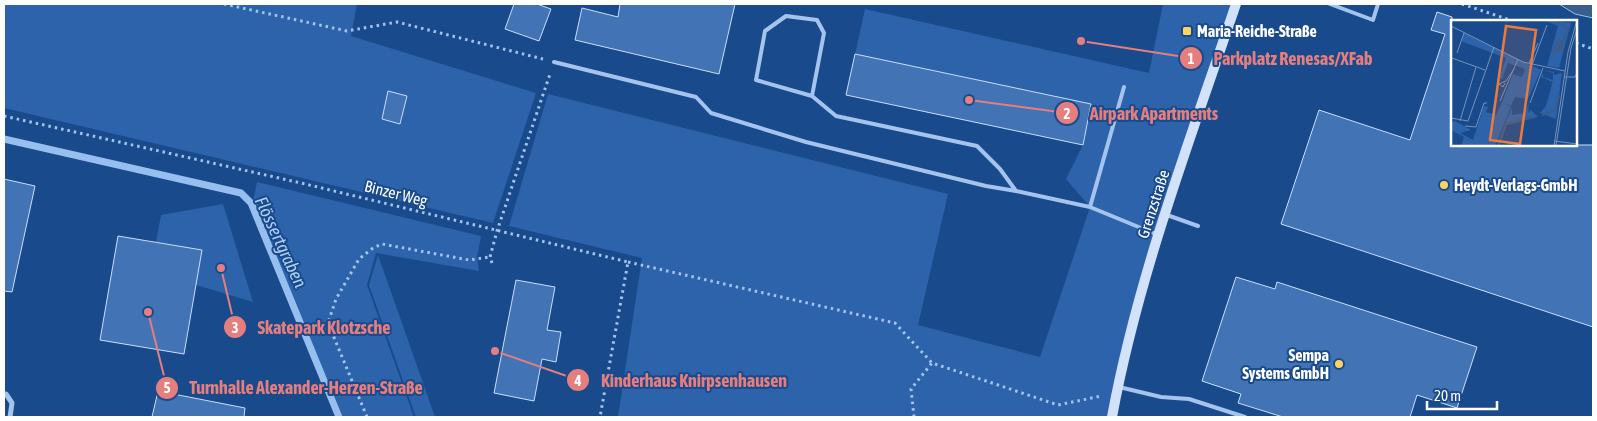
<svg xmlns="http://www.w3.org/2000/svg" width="1597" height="421" font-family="'Asap Condensed',sans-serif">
	<rect width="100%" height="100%" fill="#194a8c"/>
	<path fill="#2c63aa" d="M4,4H357L351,36L536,93L493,223L4,108Z
		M1163,4H1236L1158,235L1112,417H618L642,258L509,226L548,94L948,194L918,325L1040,357L1090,207L1066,179L1083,145L1091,104L855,54L865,9L1149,73Z
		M257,182L481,236L477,257L479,271L376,253L367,285L414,417H343L253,202Z
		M223,204L253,302L196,285L156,242L161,215Z
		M378,255L435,417H416L369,285Z"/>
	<path fill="#395d8d" stroke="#96bff0" d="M1559,4H1593V18L1575,14Z"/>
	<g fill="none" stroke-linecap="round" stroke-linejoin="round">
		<path stroke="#96bff0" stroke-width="7" d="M4,139L241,193L251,203L339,417"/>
	</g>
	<path fill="#4273b4" stroke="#cadffa" d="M514,4H537L551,9L539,41L505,29Z
		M620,4H735L719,74L575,40L582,8L618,17Z
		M1437,12L1452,17V145H1593V327L1281,224L1319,110L1410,140L1445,34L1431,30Z
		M855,54L1091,104L1083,145L846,95Z
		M388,91L407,96L400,124L382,119Z
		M4,179L35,186L12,292L4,291Z
		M118,236L202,250L184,354L100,340Z
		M1236,277L1275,289L1277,282L1477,347L1457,408L1417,395L1410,417H1283L1238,403L1241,394L1202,381Z
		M516,280L555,287L547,330L561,332L556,362L542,359L534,401L494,393Z
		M158,391L245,408L244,417H152Z"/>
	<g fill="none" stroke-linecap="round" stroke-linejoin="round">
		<path stroke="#a4c4ee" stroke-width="3" stroke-dasharray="2.5 4" stroke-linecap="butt" d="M224,4L347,31L397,22L543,59
			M1462,4L1513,21
			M1576,43L1593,49
			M4,116L301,183L628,262L600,417
			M628,262L895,323L932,363L1058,405L1101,396
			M492,263L490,257L497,231L550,74
			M367,417L328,323L336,299L359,259L373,248L382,244L469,260L490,257
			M914,417L911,389L932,363"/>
		<path stroke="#a4c4ee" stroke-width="4" d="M1330,4L1373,20L1378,4
			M554,62L696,97L711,113L806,142L986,186L1016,191L1090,207L1158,235
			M812,96L756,80L765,31L786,16L817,20L824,33L812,96L836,116L977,146L1000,169L1016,191
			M1090,207L1124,87
			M1167,215L1198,226
			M1119,387L1161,397L1189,399L1245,417"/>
		<path stroke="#a4c4ee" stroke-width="5" d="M4,394H6L12,403L10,417"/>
		<path stroke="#d1e2fa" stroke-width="10" d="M1112,417C1138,276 1190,140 1236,4"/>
	</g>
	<g fill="#ffd361" stroke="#194a8c" stroke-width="2">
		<rect x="1182" y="26" width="10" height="10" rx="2.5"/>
		<circle cx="1444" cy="185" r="5"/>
		<circle cx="1339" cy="364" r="5"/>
	</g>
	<g text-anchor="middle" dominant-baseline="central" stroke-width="4" stroke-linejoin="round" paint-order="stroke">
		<g font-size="16" font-weight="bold" fill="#fff" stroke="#194a8c" text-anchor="start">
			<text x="1197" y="31">Maria-Reiche-Straße</text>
			<text x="1454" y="185">Heydt-Verlags-GmbH</text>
			<text x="1329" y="355" text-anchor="end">Sempa<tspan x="1329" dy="18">Systems GmbH</tspan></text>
		</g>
		<g font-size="16" fill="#fff" stroke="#194a8c">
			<text transform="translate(396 193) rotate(14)">Binzer Weg</text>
			<text transform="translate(1153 204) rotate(-72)">Grenzstraße</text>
		</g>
		<g font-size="18" font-style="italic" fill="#afcff5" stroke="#194a8c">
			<text transform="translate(281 242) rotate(65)">Flössertgraben</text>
		</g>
	</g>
	<g transform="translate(1451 20)">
		<rect width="126" height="126" fill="#194a8c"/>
		<path d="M93,0L120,3L108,48L96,46L107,6ZM13,13L90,50L77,79L64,77L60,86L51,82L62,54L71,57L74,49L57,43L51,59L48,58L55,38L10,21ZM92,50L103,52V55L111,53L105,99L89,93L95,86L103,57L102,62L90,57L92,53V57L102,60V53ZM51,82L60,87L44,126H10L13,117L0,110V103L4,101L20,110L9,113L22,120L33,86L37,87L35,92L45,95ZM78,83L77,93L80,90L86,96L54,103L61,88V95L74,93Z" fill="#2c63aa"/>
		<path d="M105,19H113V29L101,36Z" fill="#395d8d"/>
		<path fill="none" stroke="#395d8d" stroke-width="2.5" d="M100,0L117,8L113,20M91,95L104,90L108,75M47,126L55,104L86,96"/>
		<path fill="none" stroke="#7592ba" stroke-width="1" d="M0,6L72,42L114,51M6,33L13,13M1,38L34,50M78,43L87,23M81,45L96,5M113,57H124L127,50M54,63L52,67L48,64L55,61L63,49M49,81L67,39M79,83L92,48M0,98L17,101L43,27M9,101L25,47M14,106L25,107L33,83H36M103,121L127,124M103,126L117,32L126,0M105,126L120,28L127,6"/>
		<path fill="#ed7a3d" fill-opacity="0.15" stroke="#ed7a3d" stroke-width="2.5" d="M55,6L85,10L69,124L39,120Z"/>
		<rect width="126" height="126" fill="none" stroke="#fff" stroke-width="2.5"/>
	</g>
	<path fill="none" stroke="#e67e7e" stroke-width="2" d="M1081 41L1191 58M969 100L1067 113M221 268L235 327M495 351L578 380M148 312L167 388"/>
	<g fill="#e67e7e" stroke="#194a8c" stroke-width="2">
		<circle cx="1081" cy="41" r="5"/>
		<circle cx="969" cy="100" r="5"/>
		<circle cx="221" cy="268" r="5"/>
		<circle cx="495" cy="351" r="5"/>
		<circle cx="148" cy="312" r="5"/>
		<circle cx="1191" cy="58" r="12"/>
		<circle cx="1067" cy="113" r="12"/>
		<circle cx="235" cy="327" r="12"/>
		<circle cx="578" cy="380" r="12"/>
		<circle cx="167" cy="388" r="12"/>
	</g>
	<g font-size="15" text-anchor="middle" font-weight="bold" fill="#fff">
		<text x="1191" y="64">1</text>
		<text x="1067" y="119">2</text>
		<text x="235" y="333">3</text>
		<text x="578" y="386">4</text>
		<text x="167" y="393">5</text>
	</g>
	<g font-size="18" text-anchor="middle" font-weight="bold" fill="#e67e7e" stroke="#194a8c" stroke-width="4" stroke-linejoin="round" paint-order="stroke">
		<text x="1293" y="65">Parkplatz Renesas/XFab</text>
		<text x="1154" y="120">Airpark Apartments</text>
		<text x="324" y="334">Skatepark Klotzsche</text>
		<text x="694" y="387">Kinderhaus Knirpsenhausen</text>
		<text x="306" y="394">Turnhalle Alexander-Herzen-Straße</text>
	</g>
	<rect width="1597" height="421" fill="none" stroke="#ffffff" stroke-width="10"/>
	<path d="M1427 401v8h70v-8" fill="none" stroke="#ffffff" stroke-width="2.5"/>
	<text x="1434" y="401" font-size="15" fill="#ffffff" stroke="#194a8c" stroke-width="4" paint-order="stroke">20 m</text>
</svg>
